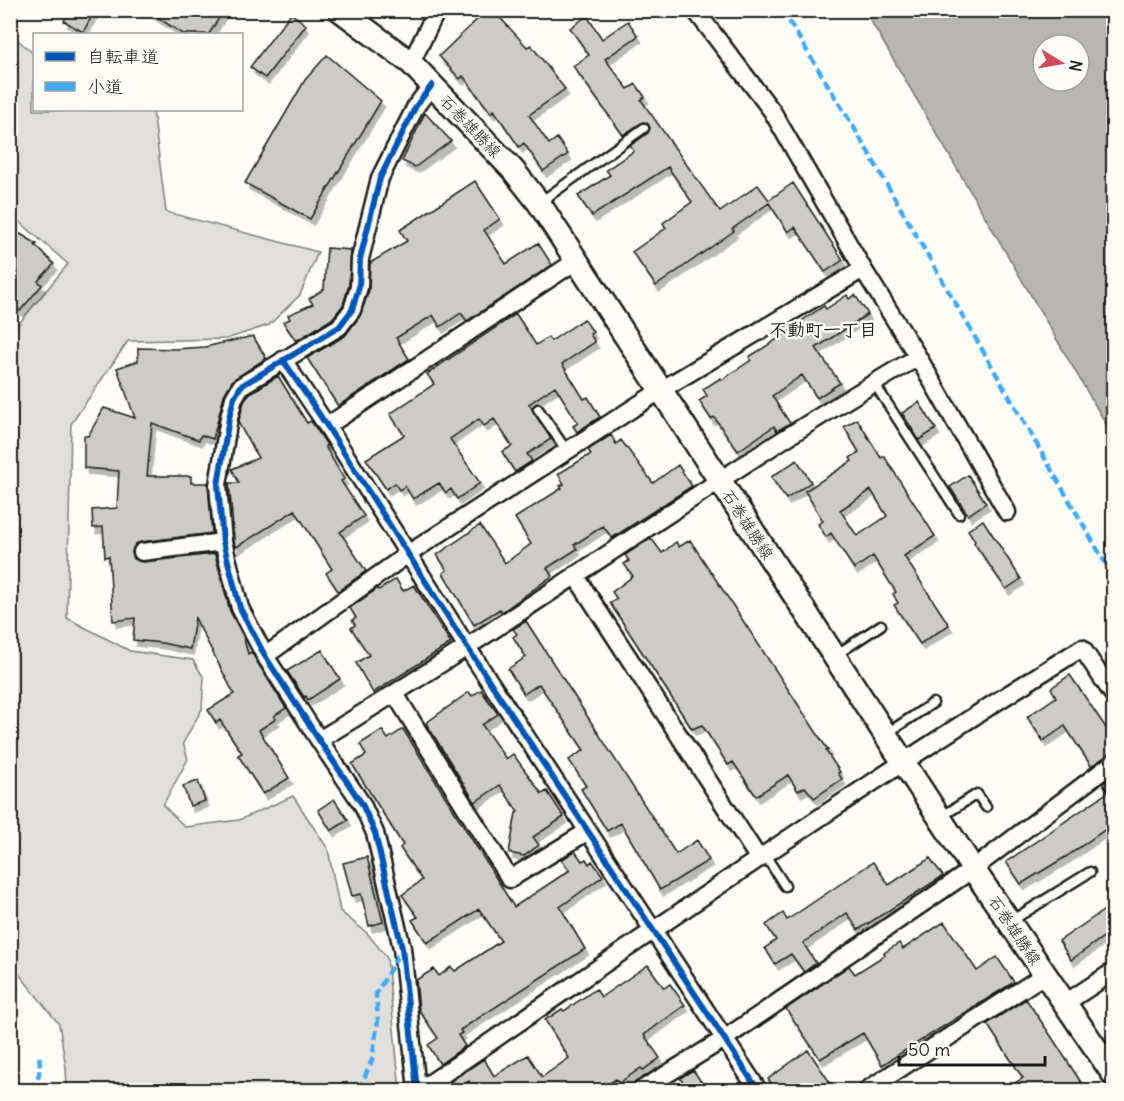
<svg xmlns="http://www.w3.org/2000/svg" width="1124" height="1101" font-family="Delius,'Klee One',sans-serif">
	<defs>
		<filter id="shadow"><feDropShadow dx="3.5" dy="6" stdDeviation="0" flood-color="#0004"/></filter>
	</defs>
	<rect width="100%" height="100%" fill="#fdfcf7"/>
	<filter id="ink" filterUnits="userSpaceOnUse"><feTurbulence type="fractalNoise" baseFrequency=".0167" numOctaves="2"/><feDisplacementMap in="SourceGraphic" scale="12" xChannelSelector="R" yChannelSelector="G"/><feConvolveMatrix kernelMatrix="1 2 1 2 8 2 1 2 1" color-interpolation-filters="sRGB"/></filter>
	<g filter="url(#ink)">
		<path fill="#e0dfdb" stroke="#7e7e7c" stroke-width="1.5" d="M10,33L34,54V110H153L166,212L318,252L300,295L269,325L226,339L128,341L71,424L67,618L130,651L193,660L204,678L202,709L183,743L188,759L163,805L185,827L239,820L293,796L328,849L340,911L367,933L387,958L400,1090H67L66,1068L59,1024L11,964V331L12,332L68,264L20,222L11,233Z"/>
		<path fill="#b7b6b2" stroke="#797876" stroke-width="1.5" fill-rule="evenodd" d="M865,11H1113V436ZM1043,45H1079V81H1043Z"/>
		<path fill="#cccbc8" stroke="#1c1c1c" stroke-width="1.5" fill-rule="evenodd" filter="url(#shadow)" d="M70,10H95L83,32L64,21Z
			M146,10H224L209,34H183Z
			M487,10H493L527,47L531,45L565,89L529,115L549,144L557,138L568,154L543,171L524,143L519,147L494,110L491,113L463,76L460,79L439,56Z
			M291,13L306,25L265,78L250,67Z
			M587,16L602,39L628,21L638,36L605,59L628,89L636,84L645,97L641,100L720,212L758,185L769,200L793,183L843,260L825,272L795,227L788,232L769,203L732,229L734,231L656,286L632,252L666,228L663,223L692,202L668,167L592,216L578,196L610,175L606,170L634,151L630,146L648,133L650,128L647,123L643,122L623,135L573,66L589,55L570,28Z
			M327,55L381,101L310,219L245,183L305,80Z
			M425,113L451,141L415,167L402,161Z
			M475,181L500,219L484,230L506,264L538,243L552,265L467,321L461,313L440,327L433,315L396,338L409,359L338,406L307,358L345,336L360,316L369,290L370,263L407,241L400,230Z
			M17,232L37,244L35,245L54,264L38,281L42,285L20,311L10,303V242Z
			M327,248L351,250L349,285L343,305L332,319L296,341L283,322L290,319L288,315L313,304L309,299L324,289Z
			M847,295L849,299L855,295L868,314L816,348L840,383L817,398L802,375L772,396L790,423L777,431L774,426L738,451L714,417L711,419L699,401L707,396L703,389L721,378L722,380L751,360L749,357L795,328L794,326L824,306L826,309Z
			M516,314L536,345L548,337L551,341L584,319L593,332L590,334L595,342L562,364L584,399L588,397L600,417L577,432L573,426L578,423L555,386L529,404L551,439L527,454L532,461L515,472L502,452L512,446L494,419L484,426L479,419L450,439L480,483L457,499L451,489L446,493L439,483L413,499L405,486L399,490L395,483L386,489L366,459L404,435L390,414L434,384L427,374Z
			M253,336L266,358L232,381L224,395L213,439L201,435L199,440L152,423L147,476H191V483H208L212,533L141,542L135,544L132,553L134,559L143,562L215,554L230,611L243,636L248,654L251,652L286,708L274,716L276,719L259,730L289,778L263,794L238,755L242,753L220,720L216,723L208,710L234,694L195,618L190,649L162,643L133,640L135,618L113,621L109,556L105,557L103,527L93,528L92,510L117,508L119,471L84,468V436H88L104,408L135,418L117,368L138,361V348L175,349L205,347Z
			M278,376L307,423L311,421L327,445L325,446L344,479L341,481L364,516L340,532L366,571L338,591L326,573L332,569L295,510L235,548L229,483H239L232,469L258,458L239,424V420L244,402L249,394Z
			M919,402L936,429L919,440L902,413Z
			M857,419L881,458L884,456L935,536L904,556L949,625L920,644L894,605L898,603L893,594L896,592L873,556L854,569L831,533L826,537L818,524L823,521L805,491L852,461L850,458L859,452L844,427ZM871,490L887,516L857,536L840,510Z
			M611,435L616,444L621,440L653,483L678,465L692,486L612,538L603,526L574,545L577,549L547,568L552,576L502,612L500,609L474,625L443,573L447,570L437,555L480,525L505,563L531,544L515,518L562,488L560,486L564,484L558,474L591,454L588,450Z
			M797,460L811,482L786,499L771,477Z
			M968,475L986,503L968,515L950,487Z
			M983,520L1021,579L1006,589L974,543L975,541L968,530Z
			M651,538L662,553L676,542L679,547L690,540L828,750L826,751L840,772L838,773L842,779L814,798L805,787L798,791L788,775L756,796L733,762L728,765L702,725L692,729L610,603L617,599L612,592L633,576L624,564L629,561L625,555Z
			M396,579L403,591L414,585L451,643L373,693L356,663L369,655L351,628L355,625L352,620L356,618L350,608L377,589L379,590Z
			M526,621L676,854L697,840L709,860L660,890L621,823L607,831L581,789L586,786L569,760L584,750L539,684L524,694L508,669L526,657L513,637L517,634L513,629Z
			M322,650L340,679L308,700L306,696L304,697L287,671Z
			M1070,675L1113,738V752L1091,766L1065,726L1043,741L1027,717L1056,697L1051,688Z
			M481,690L498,714L482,725L506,759L513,754L542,794L547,791L564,817L533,837L539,845L524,856L509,853L516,813L518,812L500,785L475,802L426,723L469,692L472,696Z
			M403,729L514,907L570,870L561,860L575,851L582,861L586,859L589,864L592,861L603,876L560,907L585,949L460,1030L462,1033L458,1035L465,1046L440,1064L428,1045L438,1038L419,1010L416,980L434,969L439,976L451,967L455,971L501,941L479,909L427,943L412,920L418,917L402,895L422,880L400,848L403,845L352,764L366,755L360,744L382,730L388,739Z
			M1113,776V824L1067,856L1021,884L1006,862L1108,792L1103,784Z
			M198,781L205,801L190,806L183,786Z
			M334,799L348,820L331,831L318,810Z
			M367,857L383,922L369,926L361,894L352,896L343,863Z
			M930,858L943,876L858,930L847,913L803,943L816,963L804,972L791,954L775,964L765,948L776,940L766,925L783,913L787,920L873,862L889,885Z
			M1106,909L1113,920V930L1071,960L1059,941Z
			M944,922L977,971L997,957L1014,982L882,1065L863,1033L820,1059L786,1009L849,966L855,974L885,955L884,953L899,943L903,949Z
			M648,965L664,988L670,984L685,1005L644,1035L660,1058L643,1070L641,1068L619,1083L616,1079L599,1090H470L473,1088L469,1081L456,1089L451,1081L484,1059L494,1076L528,1055L542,1077L569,1058L545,1020L562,1009L564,1011L596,989L601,997Z
			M1026,999L1051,1036L1086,1090H1004L1023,1078L987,1024Z
			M808,1050L835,1090H776L768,1079Z
			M693,1070L707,1090H688L680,1078Z"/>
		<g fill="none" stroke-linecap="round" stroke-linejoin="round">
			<g stroke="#1c1c1c" stroke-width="13">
				<path id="lane" d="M539,203L644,128
					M874,383L959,514
					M538,409L567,451
					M836,655L881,625
					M886,734L933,703
					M941,817L977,794L986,807
					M765,855L785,886
					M1011,921L1090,872"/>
			</g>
			<g stroke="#1c1c1c" stroke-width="21">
				<path id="street" d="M695,10L772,111L863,269L918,357L1007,512
					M411,63L437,10
					M283,360L327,426L467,647L758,1090
					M327,426L576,261
					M142,552L223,542
					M575,575L759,859
					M265,656L408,554L661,390L863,269
					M395,694L510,879L588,831
					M319,740C521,618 713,477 918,357
					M1064,1004L1114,971
					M417,1090L402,948L375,833L362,804L319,740L265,656L240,608L223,542L218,485L229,418L234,398L241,386L339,327L352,310L359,287L360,259L380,178L416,106L432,85
					M420,1090C639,941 856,788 1082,648L1114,696
					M641,1090L724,1039L973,869L1114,762
					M867,1090L1044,975"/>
			</g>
			<g stroke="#1c1c1c" stroke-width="27">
				<path id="secondary" d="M340,10L411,63L513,170L539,203L973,869L1114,1075"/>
			</g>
			<use href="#lane" stroke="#fdfcf7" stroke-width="8"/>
			<use href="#street" stroke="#fdfcf7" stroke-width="16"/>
			<use href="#secondary" stroke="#fdfcf7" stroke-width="22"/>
			<path stroke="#3fa9f5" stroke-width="4.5" stroke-dasharray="9 4.5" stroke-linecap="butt" d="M782,10L856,131L1114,578
				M30,1090C40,1079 41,1070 39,1055
				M359,1090L372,1060L378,1020L376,994L401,950"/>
			<g stroke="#fdfcf7" stroke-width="10">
				<path id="cycleway" d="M283,360L327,426L467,647L758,1090
					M417,1090L402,948L375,833L362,804L319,740L265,656L240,608L223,542L218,485L229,418L234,398L241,386L339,327L352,310L359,287L360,259L380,178L416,106L432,85"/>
			</g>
			<use href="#cycleway" stroke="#0057b8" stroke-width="6"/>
		</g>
	</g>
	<g text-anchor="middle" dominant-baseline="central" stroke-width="5" stroke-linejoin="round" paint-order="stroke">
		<g font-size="16" fill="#1c1c1c" stroke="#fdfcf7">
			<text transform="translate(471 126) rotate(46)">石巻雄勝線</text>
			<text transform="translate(748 524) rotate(57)">石巻雄勝線</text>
			<text transform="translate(1015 930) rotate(56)">石巻雄勝線</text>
		</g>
		<g font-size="18" font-weight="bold" fill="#1c1c1c" stroke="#fdfcf7">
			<text x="823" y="329">不動町一丁目</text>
		</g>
	</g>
	<rect width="1124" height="1101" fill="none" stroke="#fdfcf7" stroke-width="36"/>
	<rect x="18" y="18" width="1088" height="1065" fill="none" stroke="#1c1c1c" stroke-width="2" filter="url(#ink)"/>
	<rect x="33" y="33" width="210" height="78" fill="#fdfcf7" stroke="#a3a29f" stroke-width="1.5"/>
	<rect x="45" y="52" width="30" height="9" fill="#0057b8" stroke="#a3a29f" stroke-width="1.5"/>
	<text x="87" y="63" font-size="18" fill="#1c1c1c">自転車道</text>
	<rect x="45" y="82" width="30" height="9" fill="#3fa9f5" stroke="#a3a29f" stroke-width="1.5"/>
	<text x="87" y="93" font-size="18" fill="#1c1c1c">小道</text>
	<g transform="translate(1061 63) rotate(101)"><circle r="28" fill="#fdfcf7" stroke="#a3a29f" stroke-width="1.5"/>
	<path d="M0-4.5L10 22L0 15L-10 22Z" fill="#d1495b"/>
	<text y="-9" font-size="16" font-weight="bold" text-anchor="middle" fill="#1c1c1c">N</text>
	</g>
	<path d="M899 1056v9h146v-9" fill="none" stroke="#1c1c1c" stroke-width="3"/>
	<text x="908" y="1056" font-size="18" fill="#1c1c1c" stroke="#fdfcf7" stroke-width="4.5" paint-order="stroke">50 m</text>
</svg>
